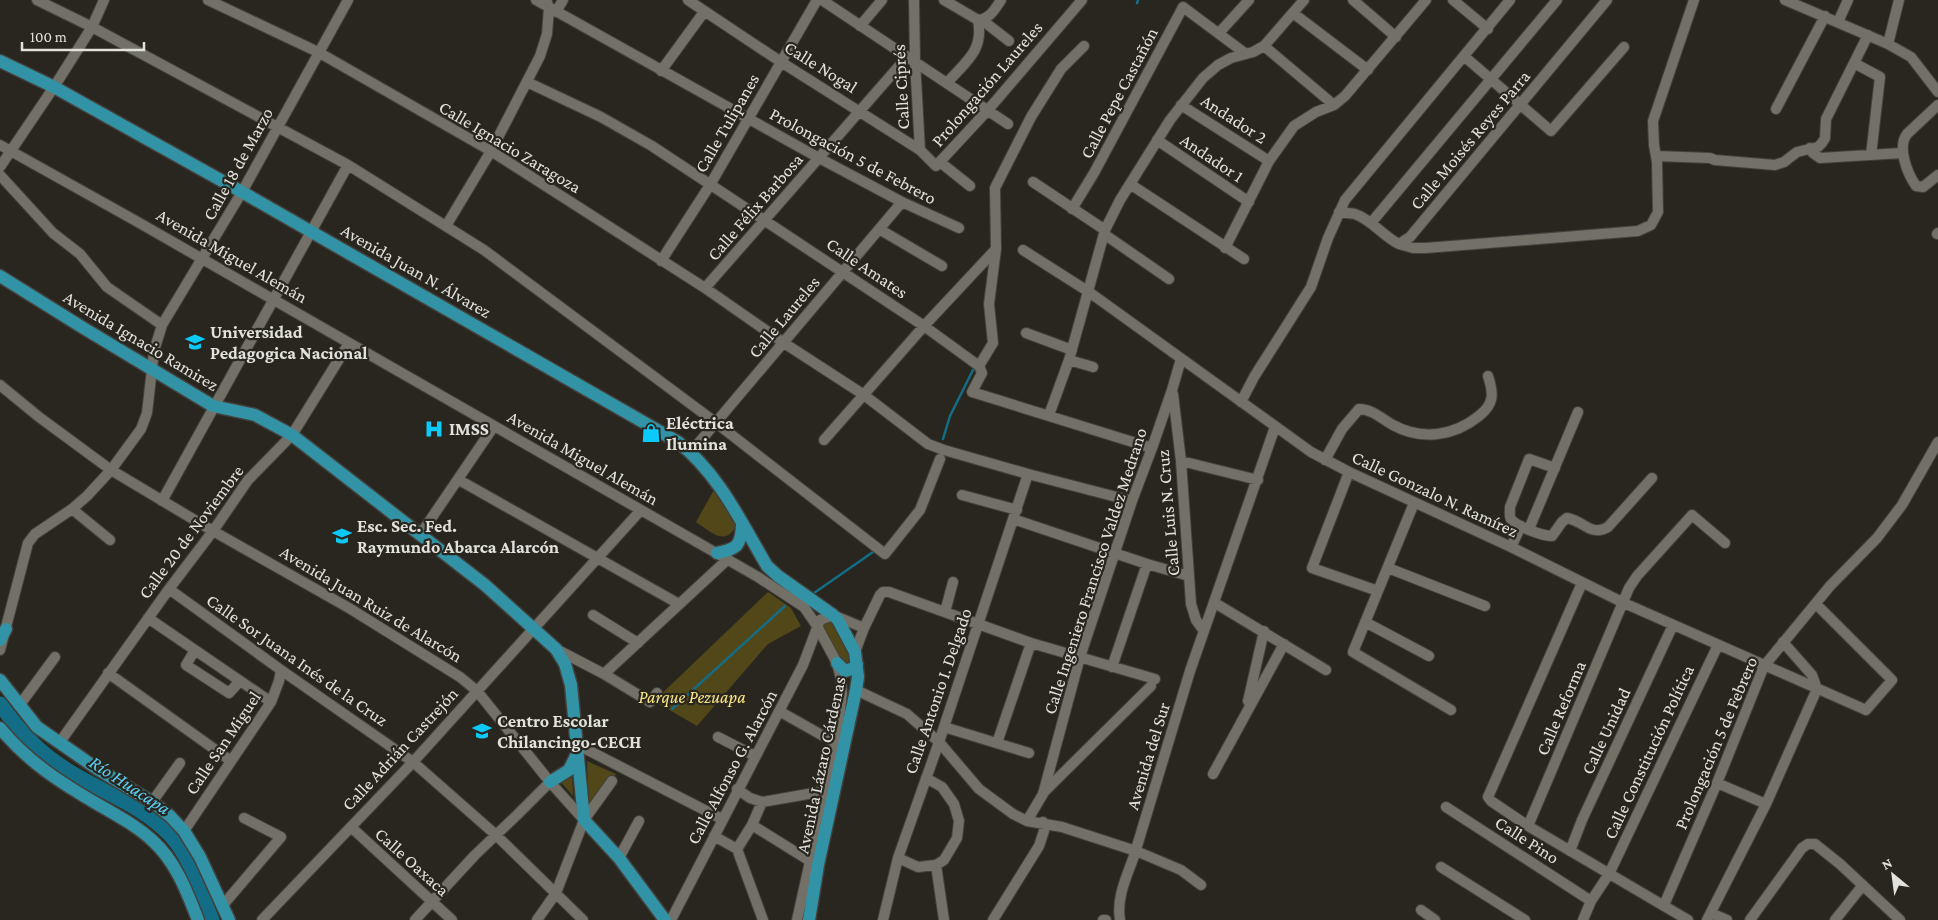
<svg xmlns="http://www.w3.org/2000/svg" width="1938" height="920" font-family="'Crimson Pro',serif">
	<rect width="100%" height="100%" fill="#28261e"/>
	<path fill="#514719" d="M715,488L737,524C726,548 711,532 696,522Z
		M768,592L791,608L801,626L768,644L697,726L654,701Z
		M831,621L835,624L849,654L851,664L844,666L823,629V624Z
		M587,761L616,774L594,814L589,810Z
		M572,777L573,796L560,781Z"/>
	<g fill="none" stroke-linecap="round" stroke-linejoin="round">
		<path stroke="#146d86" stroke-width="2.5" d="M1137,3L1138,0
			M943,439L950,416L974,368
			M814,593L873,552
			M672,709L785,606"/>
		<path stroke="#146d86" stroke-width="15" d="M0,704C23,736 42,756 77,776C108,794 145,808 170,835C192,859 200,891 212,920"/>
		<g stroke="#43413b" stroke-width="12">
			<path id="minor" d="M37,0L92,27L348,165L484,250L715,422L885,554L920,510L940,459
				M208,0L318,52L491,151L705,288L784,343L864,395L928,444L944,450L1028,474L1132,501
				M536,0L819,158L902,202L959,228
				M688,0L781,62L920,150
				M822,0L1008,124
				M914,0L915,61L920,150L936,166L988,110L1082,0
				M944,0L978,20
				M1353,0L1396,37
				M1453,0L1488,29
				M1785,0L1888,44L1911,57L1938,92
				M556,12L563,0
				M1293,13L1368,70
				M978,20C990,19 995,9 1001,0
				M982,20L1009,41
				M1838,22L1848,0
				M860,26L882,0
				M1219,33L1249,0
				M1888,44L1899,0
				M1264,46L1334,105
				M1465,57L1551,131L1624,47
				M1854,63L1880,77L1871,155
				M661,71L704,12
				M527,82L601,117L652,146L924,326L979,366L982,373L972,392L1152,448
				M947,83C966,61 984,51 978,20
				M1181,105L1269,161
				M1938,105L1907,134C1897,147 1907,173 1916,186L1923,187L1938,175
				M1776,109L1825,16
				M1157,140L1249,202
				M0,145L136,221L758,577L804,607L817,626L837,663L841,679L842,694L836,744L797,920
				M1810,148L1813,153L1820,158L1902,153
				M1656,156L1710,158L1715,160L1775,165L1784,162L1797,152L1818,147L1822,143L1825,138L1826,119L1868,35
				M940,162L970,186
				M0,167L54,87L92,27L104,0
				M0,175L53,233L80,254L107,287L162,325
				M1033,182L1105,230
				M1130,184L1244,259
				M1072,209L1094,173L1183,7L1246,54
				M1339,212C1344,213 1351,213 1355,214C1372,220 1383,236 1399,244L1410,237L1607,0
				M1371,223L1557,0
				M446,226L491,151L540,56L547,34L549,8L547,2
				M879,229L942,266
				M1104,234L1169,279
				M1937,234L1938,233
				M1399,244L1413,248H1426L1638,231L1651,225L1658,212L1657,162L1654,145L1653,121L1694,0
				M1225,248L1269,161L1294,126L1316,112L1334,105L1345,96L1426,0
				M1023,250L1089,292L1311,452L1349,472L1511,547L1624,603L1866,710L1892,680L1816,604
				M661,261L710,185L817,0
				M705,288L907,57
				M1026,333L1072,350
				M1069,360L1093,367
				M979,366L993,343L989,304L996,249L995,188L1031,117L1061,69L1084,46
				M0,385L39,417L111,470L213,531L349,608L460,677L477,691L550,782L584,820
				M1173,394L1181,461L1191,604L1196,620L1204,631
				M1241,402L1254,377L1311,287L1328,238L1345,200L1510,0
				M1049,415L1069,360L1105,230L1120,200L1170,120L1203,78L1218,65L1231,58L1253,52L1264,46L1304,0
				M824,440L924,326L996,249
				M691,452L902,202
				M1325,460L1342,429L1359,409C1372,409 1382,419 1393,425C1422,441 1454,436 1479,416C1494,404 1494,394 1488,376
				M1181,461L1258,480
				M1555,468L1529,459L1510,507C1510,511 1509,516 1511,519C1517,527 1543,536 1552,536L1562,522L1567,518C1584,521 1591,537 1608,527L1652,478
				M1349,472L1312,568L1378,591
				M459,480L679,604
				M962,495L1017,510
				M162,501L348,165
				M1414,503L1353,652L1451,710
				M72,509L110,540
				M1013,519L1147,564L1189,576
				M1529,529L1578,412
				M420,535L494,426
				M1511,547L1521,526
				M1388,568L1485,606
				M1582,583L1488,797L1491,801L1528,826L1688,920
				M169,589L281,670L413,762L496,835L583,920
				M1215,603L1326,670
				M945,612L953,582
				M593,615L638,643
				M148,618L271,702
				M1365,622L1429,656
				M556,649L604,674L650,702L657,693
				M0,650L28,543L35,534L72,509L87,496L111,470L141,429L147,413L154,351L162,325L242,192L348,0
				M195,650L186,665L229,693L240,681
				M855,652L864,628L880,595L883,592H889L1031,643L1155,679
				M1112,667L1147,564
				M108,673L231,761
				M604,674L728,559
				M856,690L907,714L939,742L979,789L1013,814L1027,821L1062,827L1136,851L1181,870L1201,885
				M1248,701L1264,631
				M19,706L55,657
				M779,711L841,746
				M944,727L1029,753
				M718,737L755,756
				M60,742L169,589L213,531L248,480L292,435L349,343
				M997,743L1031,643
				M578,745L722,819
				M1213,774L1284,644
				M1717,783L1766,804
				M737,789L750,798L762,802L825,791
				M1043,793L1151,686
				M152,802L180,763
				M1446,807L1591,901
				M1027,821L1043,794L1080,657L1132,501L1152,448L1172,390L1181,359
				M752,825L810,861
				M1528,826L1629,588L1637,576L1692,515L1725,543
				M351,827L452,920
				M184,831L271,702L279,681L281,670
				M714,836L737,849L763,920
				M737,849L752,825L762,802
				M1570,851L1582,820L1673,625
				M619,858L639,821
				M898,858L918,867L936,865L944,860L957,838L959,821L954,804L942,787L926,778
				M936,865L944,920
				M1441,867L1525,920
				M223,905L281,837L244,818
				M1664,905L1717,783L1764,666L1830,586L1877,538L1902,505L1938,442
				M1421,910L1435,920
				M1711,913L1727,920
				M262,920L413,762L641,510
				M415,920L475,855L517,815L550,782
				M537,920L556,893L584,820L612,781
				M671,920L803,665L820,620L833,615L864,628
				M883,920L898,858L939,742L1028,474
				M993,920L1039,846L1044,831L1043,822
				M1103,920H1106
				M1120,920C1116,898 1127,876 1134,856L1190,671L1275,427
				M1583,920L1591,901L1609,874L1718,645
				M1707,920L1766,804L1817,689L1812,675L1783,642
				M1750,920L1802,848L1808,844H1815L1840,864L1900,920
				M1835,920L1863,885"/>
		</g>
		<g stroke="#43413b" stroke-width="15">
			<path id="major" d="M0,61L54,87L242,192L678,442C719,474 741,522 767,566L778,576L833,615L838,620L855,652L858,677L856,690L818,865L809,920
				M0,276L85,329L213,406L255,415L292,435L485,585L556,649L565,664L571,685L584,820L619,858L665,920
				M717,553C737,549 741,546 742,525
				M0,640L6,629
				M837,663L845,671L854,668L857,664
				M0,680L37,727L96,768L152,802L170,816L184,831L200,857L229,920
				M0,728C28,762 61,783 99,805C118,816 137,826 153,841C176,862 187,892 198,920
				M550,782L569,770L578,752"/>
		</g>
		<use href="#minor" stroke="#727067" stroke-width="10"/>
		<use href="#major" stroke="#3293a7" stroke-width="12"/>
	</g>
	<defs>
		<g id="university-bare" transform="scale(1.5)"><path d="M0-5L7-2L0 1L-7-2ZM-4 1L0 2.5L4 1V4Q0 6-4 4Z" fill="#0bcafa" stroke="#28261e" stroke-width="2.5" paint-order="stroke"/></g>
		<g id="hospital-bare" transform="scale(1.5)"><path d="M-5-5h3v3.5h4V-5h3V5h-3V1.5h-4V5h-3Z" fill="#0bcafa" stroke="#28261e" stroke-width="2.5" paint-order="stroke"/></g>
		<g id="shop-bare" transform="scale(1.5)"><path d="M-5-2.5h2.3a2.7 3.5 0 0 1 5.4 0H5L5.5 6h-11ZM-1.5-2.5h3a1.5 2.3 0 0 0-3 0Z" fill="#0bcafa" stroke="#28261e" stroke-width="2.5" paint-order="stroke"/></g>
		<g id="school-bare" transform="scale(1.5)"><path d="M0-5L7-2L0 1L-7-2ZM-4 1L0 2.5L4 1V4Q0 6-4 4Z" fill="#0bcafa" stroke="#28261e" stroke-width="2.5" paint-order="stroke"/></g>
	</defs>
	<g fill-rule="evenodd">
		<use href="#university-bare" x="195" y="342"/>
		<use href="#hospital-bare" x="434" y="429"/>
		<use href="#shop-bare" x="651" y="433"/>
		<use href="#school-bare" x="342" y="536"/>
		<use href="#school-bare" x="482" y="731"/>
	</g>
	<g text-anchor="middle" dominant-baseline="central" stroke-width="4.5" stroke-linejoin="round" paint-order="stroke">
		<g font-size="18" fill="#e2e1dc" stroke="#28261e">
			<text transform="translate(821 67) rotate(32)">Calle Nogal</text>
			<text transform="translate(987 84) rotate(-49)">Prolongación Laureles</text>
			<text transform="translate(901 87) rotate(-93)">Calle Ciprés</text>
			<text transform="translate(1119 93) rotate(-62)">Calle Pepe Castañón</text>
			<text transform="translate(1234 119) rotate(33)">Andador 2</text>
			<text transform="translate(727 123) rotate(-60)">Calle Tulipanes</text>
			<text transform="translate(1470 140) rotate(-50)">Calle Moisés Reyes Parra</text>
			<text transform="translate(510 147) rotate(31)">Calle Ignacio Zaragoza</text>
			<text transform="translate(853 156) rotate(28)">Prolongación 5 de Febrero</text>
			<text transform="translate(1212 158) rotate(34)">Andador 1</text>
			<text transform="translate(238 164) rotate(-61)">Calle 18 de Marzo</text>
			<text transform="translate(755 207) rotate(-49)">Calle Félix Barbosa</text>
			<text transform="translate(232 256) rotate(30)">Avenida Miguel Alemán</text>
			<text transform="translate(867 268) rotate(34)">Calle Amates</text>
			<text transform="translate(416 271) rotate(30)">Avenida Juan N. Álvarez</text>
			<text transform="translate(784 317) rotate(-50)">Calle Laureles</text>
			<text transform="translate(141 341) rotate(31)">Avenida Ignacio Ramirez</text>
			<text transform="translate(583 458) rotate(30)">Avenida Miguel Alemán</text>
			<text transform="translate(1435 494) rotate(25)">Calle Gonzalo N. Ramírez</text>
			<text transform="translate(1168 513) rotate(-95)">Calle Luis N. Cruz</text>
			<text transform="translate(191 532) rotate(-53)">Calle 20 de Noviembre</text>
			<text transform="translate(1095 571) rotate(-72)">Calle Ingeniero Francisco Valdez Medrano</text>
			<text transform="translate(371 604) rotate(31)">Avenida Juan Ruiz de Alarcón</text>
			<text transform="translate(297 660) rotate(35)">Calle Sor Juana Inés de la Cruz</text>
			<text transform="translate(938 691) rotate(-71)">Calle Antonio I. Delgado</text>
			<text transform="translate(1561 708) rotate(-67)">Calle Reforma</text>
			<text transform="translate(1606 731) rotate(-65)">Calle Unidad</text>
			<text transform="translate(223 743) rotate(-56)">Calle San Miguel</text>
			<text transform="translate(1716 743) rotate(-67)">Prolongación 5 de Febrero</text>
			<text transform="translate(400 749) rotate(-47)">Calle Adrián Castrejón</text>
			<text transform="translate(1649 752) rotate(-65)">Calle Constitución Política</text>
			<text transform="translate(1148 756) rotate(-73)">Avenida del Sur</text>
			<text transform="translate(821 765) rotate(-78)">Avenida Lázaro Cárdenas</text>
			<text transform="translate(732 767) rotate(-62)">Calle Alfonso G. Alarcón</text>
			<text transform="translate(1527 840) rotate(33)">Calle Pino</text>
			<text transform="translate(412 862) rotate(42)">Calle Oaxaca</text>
		</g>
		<g font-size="18" font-weight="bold" fill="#e2e1dc" stroke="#28261e" text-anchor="start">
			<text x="210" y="332">Universidad<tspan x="210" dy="21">Pedagogica Nacional</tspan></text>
			<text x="666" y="423">Eléctrica<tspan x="666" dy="21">Ilumina</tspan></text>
			<text x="449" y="429">IMSS</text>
			<text x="357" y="526">Esc. Sec. Fed.<tspan x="357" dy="21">Raymundo Abarca Alarcón</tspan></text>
			<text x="497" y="721">Centro Escolar<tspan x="497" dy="21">Chilancingo-CECH</tspan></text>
		</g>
		<g font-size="18" font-style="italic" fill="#fae587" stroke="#28261e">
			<text x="692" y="697">Parque Pezuapa</text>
		</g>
		<g font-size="19" font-style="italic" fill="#5bcff5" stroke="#28261e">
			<text transform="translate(130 785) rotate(33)">Río Huacapa</text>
		</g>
	</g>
	<g transform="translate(1893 875) rotate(331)" stroke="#28261e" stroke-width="4" paint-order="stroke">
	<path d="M0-4L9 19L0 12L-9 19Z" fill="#e2e1dc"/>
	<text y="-8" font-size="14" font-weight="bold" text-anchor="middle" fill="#e2e1dc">N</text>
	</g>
	<path d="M22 42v8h122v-8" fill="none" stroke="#e2e1dc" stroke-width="2.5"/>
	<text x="30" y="42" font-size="15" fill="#e2e1dc" stroke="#28261e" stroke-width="4" paint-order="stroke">100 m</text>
</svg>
